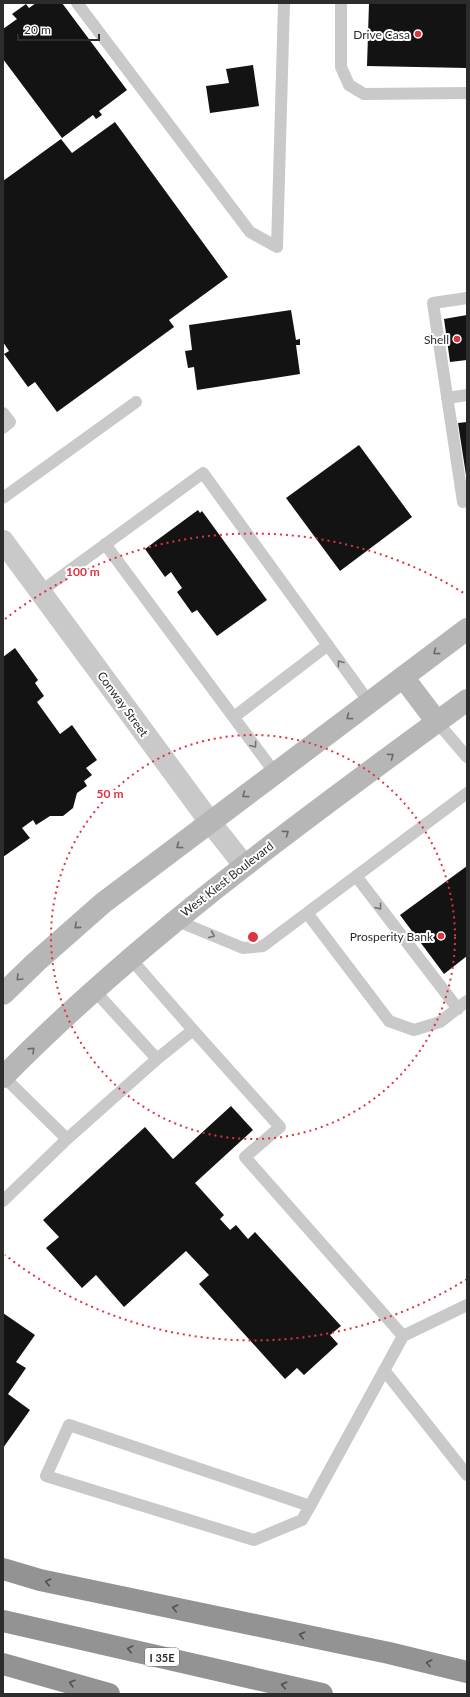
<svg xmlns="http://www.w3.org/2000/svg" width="470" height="1697" font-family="Lato,sans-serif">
	<rect width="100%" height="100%" fill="#fff"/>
	<path fill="#131313" d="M36,3H62L127,90L99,111L102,115L96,119L93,115L62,138L3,59V29L17,19L12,14L26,4L29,8Z
		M369,3H467V68L367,66Z
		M253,65L259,106L210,113L206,86L229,83L226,69Z
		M115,122L228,277L169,320L174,327L57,412L35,382L28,387L4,354L9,351L3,342V181L61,139L72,153Z
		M291,310L296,340L300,339V345H296L300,374L197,390L194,367L188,368L185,351L192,350L189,325Z
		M467,315V360L450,362L444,319Z
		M467,422V475H466L458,423Z
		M359,445L412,517L340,571L286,498Z
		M198,510L200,513L202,511L267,600L217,636L197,610L192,613L177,592L182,588L171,572L165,577L145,549Z
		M15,648L38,680L35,683L44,696L37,702L60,734L72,725L97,760L86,768L92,775L84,781L87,786L77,793L73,808L63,816H50L36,825L33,820L22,828L30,838L3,857V657Z
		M467,866V956L444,974L400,915Z
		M231,1106L253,1130L195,1183L224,1215L220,1219L230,1230L236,1225L248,1239L255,1232L341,1326L330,1335L338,1344L304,1375L297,1368L285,1379L199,1284L209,1275L186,1251L124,1307L96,1275L82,1288L46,1248L59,1237L43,1220L145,1127L173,1159Z
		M3,1313L35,1335L16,1362L26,1368L8,1394L30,1410L3,1448Z"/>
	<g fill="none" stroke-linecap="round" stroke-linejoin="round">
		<path stroke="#c9c9c9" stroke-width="12" d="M77,3L250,232L277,247L284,3
			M341,3V67L349,85L364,94L467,93
			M467,298L433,303L463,502L467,501
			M447,398L467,395
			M3,413L10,422L3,428
			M3,498L136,402
			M105,544L275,773
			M40,592L203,473L369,702
			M234,717L328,645
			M437,722L467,757
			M356,876L458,1009
			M307,913L389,1021L414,1030L440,1022L467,1001
			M175,920L243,948L263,946L467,793
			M130,958L193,1030
			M94,990L157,1059L193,1030L280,1127L245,1157L403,1336L310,1506L302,1520L254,1540L46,1476L69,1425L310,1506
			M4,1077L67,1139
			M3,1201L67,1139L157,1059
			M403,1336L467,1305
			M384,1370L467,1475"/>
		<path stroke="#c9c9c9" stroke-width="22" d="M3,541L210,822L244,865"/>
		<path stroke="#b6b6b6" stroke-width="22" d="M403,677L437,722
			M3,994L36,962L103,903L467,629
			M3,1077C144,934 306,818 467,700"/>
		<path stroke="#939393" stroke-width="22" d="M3,1569L40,1580L389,1653L467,1672
			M3,1621L322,1694
			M3,1664L109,1694"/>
	</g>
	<defs><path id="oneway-chevron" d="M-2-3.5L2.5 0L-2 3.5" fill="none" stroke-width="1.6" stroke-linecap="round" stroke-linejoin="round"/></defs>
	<g stroke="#6a6a6a">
		<use href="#oneway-chevron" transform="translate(436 652) rotate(143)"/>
		<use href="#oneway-chevron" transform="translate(349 717) rotate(143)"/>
		<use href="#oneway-chevron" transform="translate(391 756) rotate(-36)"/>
		<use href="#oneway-chevron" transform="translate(245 795) rotate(143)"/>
		<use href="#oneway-chevron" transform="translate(286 833) rotate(-36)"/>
		<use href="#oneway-chevron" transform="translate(179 846) rotate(143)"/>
		<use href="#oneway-chevron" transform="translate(77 926) rotate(139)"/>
		<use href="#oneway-chevron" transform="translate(19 978) rotate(135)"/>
		<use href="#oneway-chevron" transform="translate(32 1050) rotate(-44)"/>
	</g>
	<g stroke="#737373">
		<use href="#oneway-chevron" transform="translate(340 663) rotate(-126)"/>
		<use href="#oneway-chevron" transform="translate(254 745) rotate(54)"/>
		<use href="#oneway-chevron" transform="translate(379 907) rotate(52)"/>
		<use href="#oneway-chevron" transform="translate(212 935) rotate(22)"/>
	</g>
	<g stroke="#505050">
		<use href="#oneway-chevron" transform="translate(48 1582) rotate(-168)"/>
		<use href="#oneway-chevron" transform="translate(175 1608) rotate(-168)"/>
		<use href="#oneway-chevron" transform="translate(302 1635) rotate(-168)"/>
		<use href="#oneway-chevron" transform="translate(130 1649) rotate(-167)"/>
		<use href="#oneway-chevron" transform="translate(429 1663) rotate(-166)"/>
		<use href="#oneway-chevron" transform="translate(72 1683) rotate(-164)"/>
		<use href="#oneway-chevron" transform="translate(284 1685) rotate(-167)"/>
	</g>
	<g fill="none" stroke="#dc3443" stroke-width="2" stroke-dasharray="2 4">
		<circle cx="253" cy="937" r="202"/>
		<path d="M467 1279A403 403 0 0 1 5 1255M5 619A403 403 0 0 1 467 595"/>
	</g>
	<g fill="#dc3443" stroke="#fff" stroke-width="1.5">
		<circle cx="418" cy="34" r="4"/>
		<circle cx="457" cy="339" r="4"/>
		<circle cx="441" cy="936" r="4"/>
	</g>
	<g text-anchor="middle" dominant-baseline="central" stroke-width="4" stroke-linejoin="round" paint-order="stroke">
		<rect fill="#fff" stroke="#6b6b6b" stroke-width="1" x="145" y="1648" width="34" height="18" rx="3"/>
		<g font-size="11" font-weight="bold" fill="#2c2c2c">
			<text x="162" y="1657">I 35E</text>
		</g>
		<g font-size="12" fill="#2c2c2c" stroke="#fff" text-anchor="end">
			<text x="410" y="34">Drive Casa</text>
			<text x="449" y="339">Shell</text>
			<text x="433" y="936">Prosperity Bank</text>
		</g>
		<g font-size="12" fill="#2c2c2c" stroke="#fff">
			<text transform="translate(123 704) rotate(54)">Conway Street</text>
			<text transform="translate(227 879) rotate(-38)">West Kiest Boulevard</text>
		</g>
	</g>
	<circle cx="253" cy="937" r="6" fill="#dc3443" stroke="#fff" stroke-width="2"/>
	<g font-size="12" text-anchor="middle" font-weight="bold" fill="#dc3443" stroke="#fff" stroke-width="4" stroke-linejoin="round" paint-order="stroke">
		<text x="83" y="576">100 m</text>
		<text x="110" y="798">50 m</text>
	</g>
	<rect width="470" height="1697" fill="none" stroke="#2c2c2c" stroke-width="8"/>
	<path d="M18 34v6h81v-6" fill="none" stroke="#2c2c2c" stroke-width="2"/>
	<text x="24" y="34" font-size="12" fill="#2c2c2c" stroke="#ffffff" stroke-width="3" paint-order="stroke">20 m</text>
</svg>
